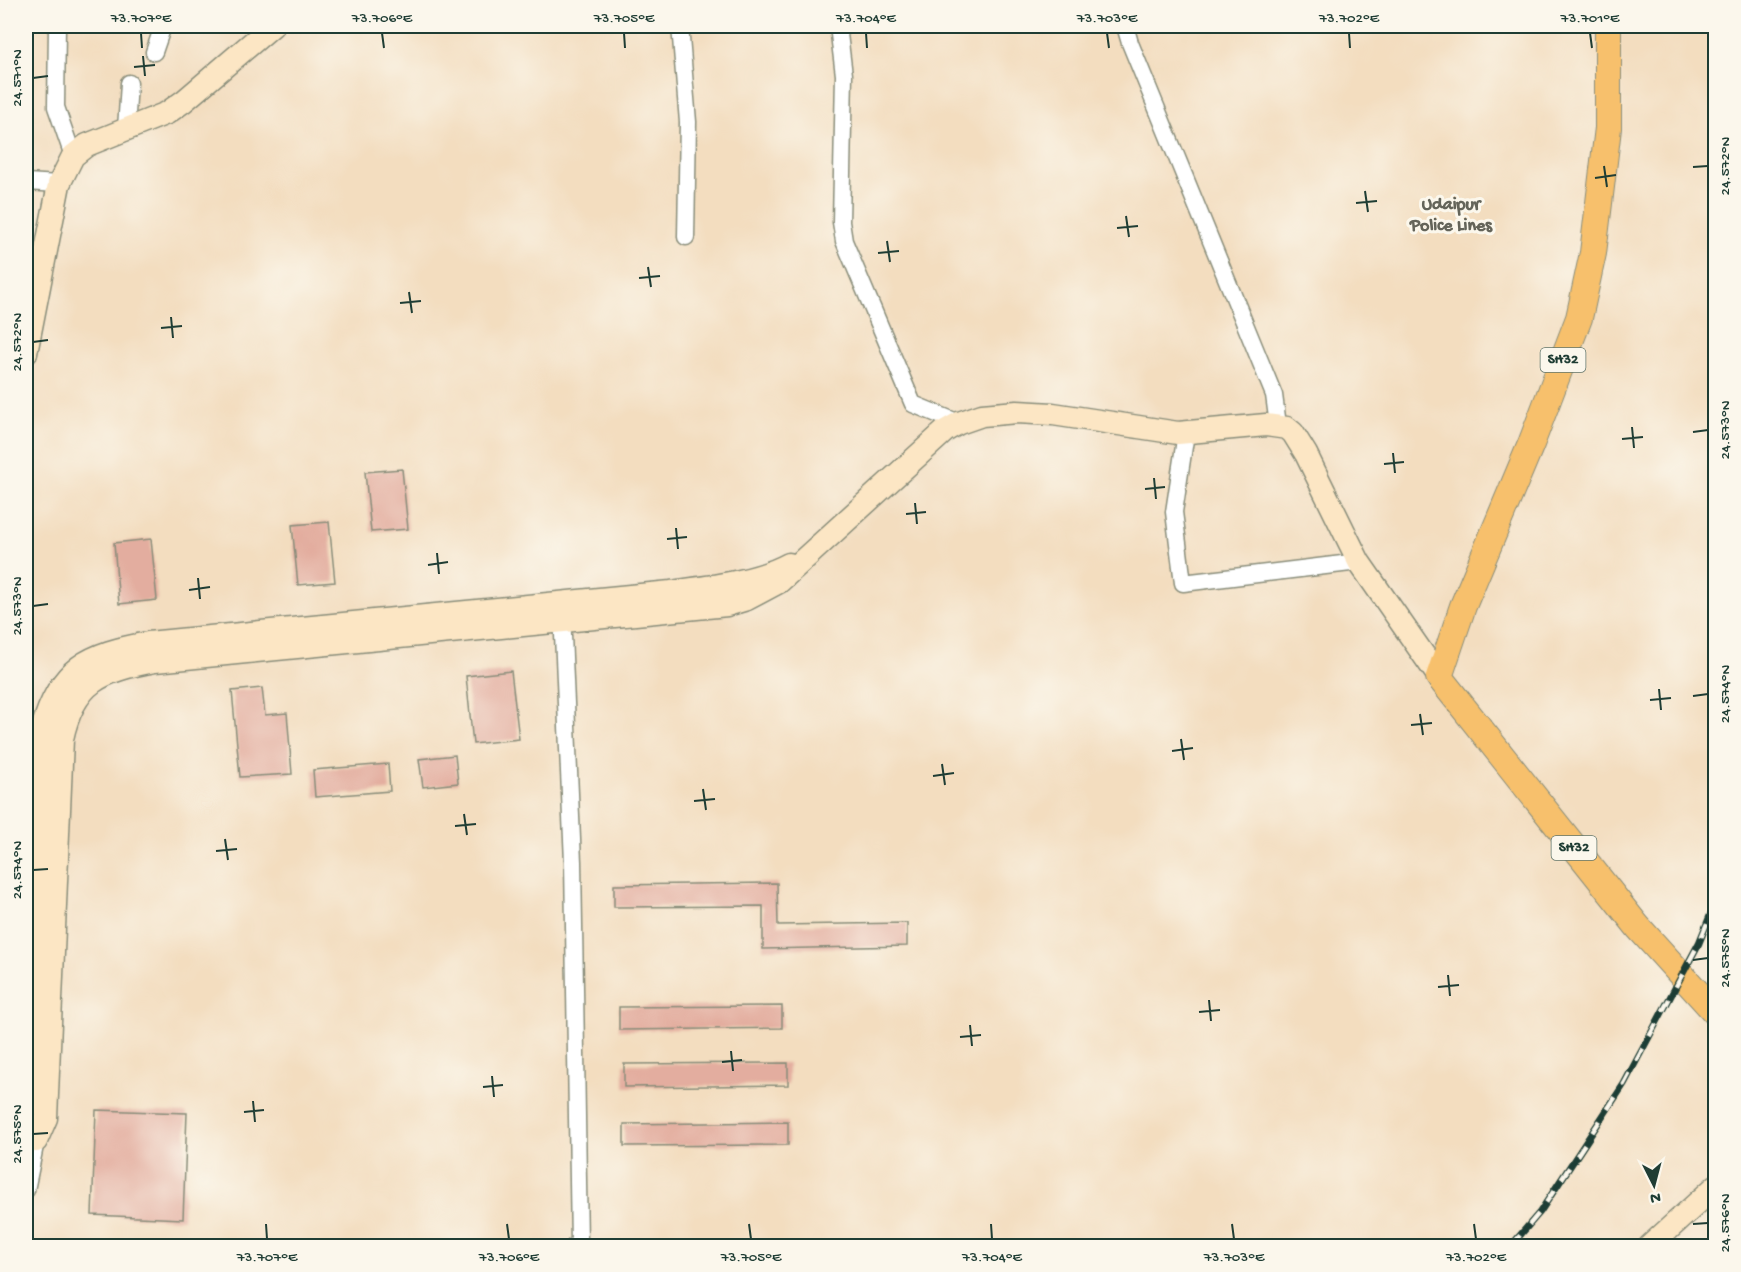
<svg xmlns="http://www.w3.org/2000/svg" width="1741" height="1272" font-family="'Gochi Hand',sans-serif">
	<rect width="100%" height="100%" fill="#fbf7ec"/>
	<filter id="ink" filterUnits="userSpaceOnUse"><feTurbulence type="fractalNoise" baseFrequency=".0167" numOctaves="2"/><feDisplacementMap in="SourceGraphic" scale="12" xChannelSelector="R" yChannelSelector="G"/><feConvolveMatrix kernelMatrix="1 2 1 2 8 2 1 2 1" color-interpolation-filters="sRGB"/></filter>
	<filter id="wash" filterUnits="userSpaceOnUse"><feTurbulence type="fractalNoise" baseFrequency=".008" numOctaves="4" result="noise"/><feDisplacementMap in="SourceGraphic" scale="24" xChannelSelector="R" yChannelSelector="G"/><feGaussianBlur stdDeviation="1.35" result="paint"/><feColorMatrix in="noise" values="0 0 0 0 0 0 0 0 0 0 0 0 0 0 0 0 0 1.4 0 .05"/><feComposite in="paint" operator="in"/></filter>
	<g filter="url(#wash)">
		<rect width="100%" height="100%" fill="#f3ddbf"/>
		<g id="blocks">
			<path fill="#e3ad9f" d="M402,469L408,529L371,532L365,472Z
				M329,522L335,582L298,585L292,525Z
				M151,539L157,600L119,604L114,543Z
				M511,671L519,739L473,744L466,676Z
				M262,688L265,715L287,713L292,774L240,777L232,691Z
				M455,755L458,783L423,787L419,759Z
				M388,764L390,791L315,797L313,770Z
				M777,883L778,925L907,923V946L763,949V906L614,907V885Z
				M782,1006V1028L619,1030V1007Z
				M788,1063V1085L624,1087V1064Z
				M96,1110L187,1113L183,1219L92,1215Z
				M788,1122V1145L624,1146V1124Z"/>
		</g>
	</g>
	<g filter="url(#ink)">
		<use href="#blocks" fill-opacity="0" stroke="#898d7a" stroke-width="1.5"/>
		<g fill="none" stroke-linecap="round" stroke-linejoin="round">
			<g stroke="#898d7a" stroke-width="19">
				<path id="street" d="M57,26L56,107L73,156
					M680,26L688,122L686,237
					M838,26L844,75L841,222L844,241L913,404L959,423
					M1125,26L1130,43L1274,395L1278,425
					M154,52L163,26
					M126,129L129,83
					M26,182L59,184
					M1186,433L1174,512L1183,583L1359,562
					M562,612L573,862L579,1244L574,1246
					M26,1190L36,1141"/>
			</g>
			<g stroke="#898d7a" stroke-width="25">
				<path id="secondary" d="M26,353L59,184L73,156L87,145L167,113L184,101L272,26
					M26,1108L42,730C59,667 88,654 148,643L671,592C707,587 756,582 789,564
					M26,1140L36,1141L46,1118L62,739C74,681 102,671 155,661L727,605L747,599L779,582L945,431L959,423L982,415L1017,412L1053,414L1178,433L1266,425L1287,428L1293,433L1306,454L1359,562L1439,677
					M1650,1246L1716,1186"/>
			</g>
			<g stroke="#898d7a" stroke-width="28">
				<path id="primary" d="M1608,26V128L1593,253L1579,318L1531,444L1463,606L1439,677L1638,927L1716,1013"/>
			</g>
			<use href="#street" stroke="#fff" stroke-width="16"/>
			<use href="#secondary" stroke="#fce6c4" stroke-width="22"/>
			<use href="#primary" stroke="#f7c06c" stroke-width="26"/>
			<g stroke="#1f3d34" stroke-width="7">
				<path id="rail" d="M1511,1246L1540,1212L1624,1084L1699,943L1716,901"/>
			</g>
			<use href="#rail" stroke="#fbf7ec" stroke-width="4.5" stroke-dasharray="14" stroke-linecap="butt"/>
		</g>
	</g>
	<path fill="none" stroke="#1f3d34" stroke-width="2" d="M141,33L142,48M382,33L384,48M624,33L625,48M866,33L867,48M1107,33L1109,48M1349,33L1350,48M1590,33L1592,48M143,56L145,76M134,67L155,65M33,78L48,76M1604,166L1607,187M1693,167L1708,166M1595,178L1616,175M1365,191L1368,212M1356,203L1377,201M1126,216L1129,237M1117,228L1138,226M887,241L890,262M878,253L899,251M648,267L651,287M639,278L660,276M409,292L412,313M400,303L421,301M171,317L173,338M161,328L182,326M33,342L48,340M1632,427L1634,448M1693,432L1708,430M1622,439L1643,437M1393,453L1395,473M1384,464L1404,462M1154,478L1156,499M1145,489L1165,487M915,503L917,524M906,514L926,512M676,528L678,549M667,539L687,537M437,553L439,574M428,565L448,562M198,578L200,599M189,590L210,587M33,606L48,604M1659,689L1661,710M1693,696L1708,694M1650,700L1671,698M1420,714L1423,735M1411,725L1432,723M1181,739L1184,760M1172,751L1193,748M942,764L945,785M933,776L954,773M703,789L706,810M694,801L715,799M464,814L467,835M455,826L476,824M225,839L228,860M216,851L237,849M33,870L48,869M1693,960L1708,958M1448,975L1450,996M1438,987L1459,985M1209,1000L1211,1021M1199,1012L1220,1010M970,1025L972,1046M960,1037L981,1035M731,1051L733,1071M722,1062L742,1060M492,1076L494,1097M483,1087L503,1085M253,1101L255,1122M244,1112L264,1110M33,1134L48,1133M266,1224L267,1239M507,1224L509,1239M749,1224L751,1239M991,1224L992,1239M1232,1224L1234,1239M1474,1224L1476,1239M1693,1224L1708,1223"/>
	<g text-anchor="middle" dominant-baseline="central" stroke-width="6" stroke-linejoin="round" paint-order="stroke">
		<g fill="#fbf7ec" stroke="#61756b" stroke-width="1.5">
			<rect x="1540.5" y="348" width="45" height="24" rx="4.5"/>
			<rect x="1551.5" y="836" width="45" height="24" rx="4.5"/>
		</g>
		<g font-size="15" font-weight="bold" fill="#1f3d34">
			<text x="1563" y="360">SH32</text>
			<text x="1574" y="848">SH32</text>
		</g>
		<g font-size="18" font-weight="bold" fill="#646459" stroke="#fbf7ec">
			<text x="1451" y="205">Udaipur<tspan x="1451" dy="21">Police Lines</tspan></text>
		</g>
	</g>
	<rect width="1741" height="1272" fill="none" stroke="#fbf7ec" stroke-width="66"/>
	<g transform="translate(1654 1185) rotate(174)" stroke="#fbf7ec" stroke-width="4.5" paint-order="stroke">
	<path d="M0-4.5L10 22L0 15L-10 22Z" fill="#1f3d34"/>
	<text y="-9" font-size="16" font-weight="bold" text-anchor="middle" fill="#1f3d34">N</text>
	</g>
	<rect x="33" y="33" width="1675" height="1206" fill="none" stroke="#1f3d34" stroke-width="2"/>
	<g font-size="15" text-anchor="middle" fill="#1f3d34">
		<text x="141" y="22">73.707°E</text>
		<text x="382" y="22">73.706°E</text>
		<text x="624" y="22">73.705°E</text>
		<text x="866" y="22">73.704°E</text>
		<text x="1107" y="22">73.703°E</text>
		<text x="1349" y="22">73.702°E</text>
		<text x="1590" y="22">73.701°E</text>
		<text transform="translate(16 78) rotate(-90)" y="5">24.571°N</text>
		<text transform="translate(1724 166) rotate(-90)" y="5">24.572°N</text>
		<text transform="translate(16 342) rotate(-90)" y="5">24.572°N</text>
		<text transform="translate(1724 430) rotate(-90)" y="5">24.573°N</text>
		<text transform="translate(16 606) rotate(-90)" y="5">24.573°N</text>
		<text transform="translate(1724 694) rotate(-90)" y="5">24.574°N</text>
		<text transform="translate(16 870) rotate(-90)" y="5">24.574°N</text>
		<text transform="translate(1724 958) rotate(-90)" y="5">24.575°N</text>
		<text transform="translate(16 1134) rotate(-90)" y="5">24.575°N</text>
		<text transform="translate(1724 1223) rotate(-90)" y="5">24.576°N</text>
		<text x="267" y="1261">73.707°E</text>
		<text x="509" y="1261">73.706°E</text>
		<text x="751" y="1261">73.705°E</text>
		<text x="992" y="1261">73.704°E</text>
		<text x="1234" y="1261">73.703°E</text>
		<text x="1476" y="1261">73.702°E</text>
	</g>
</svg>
